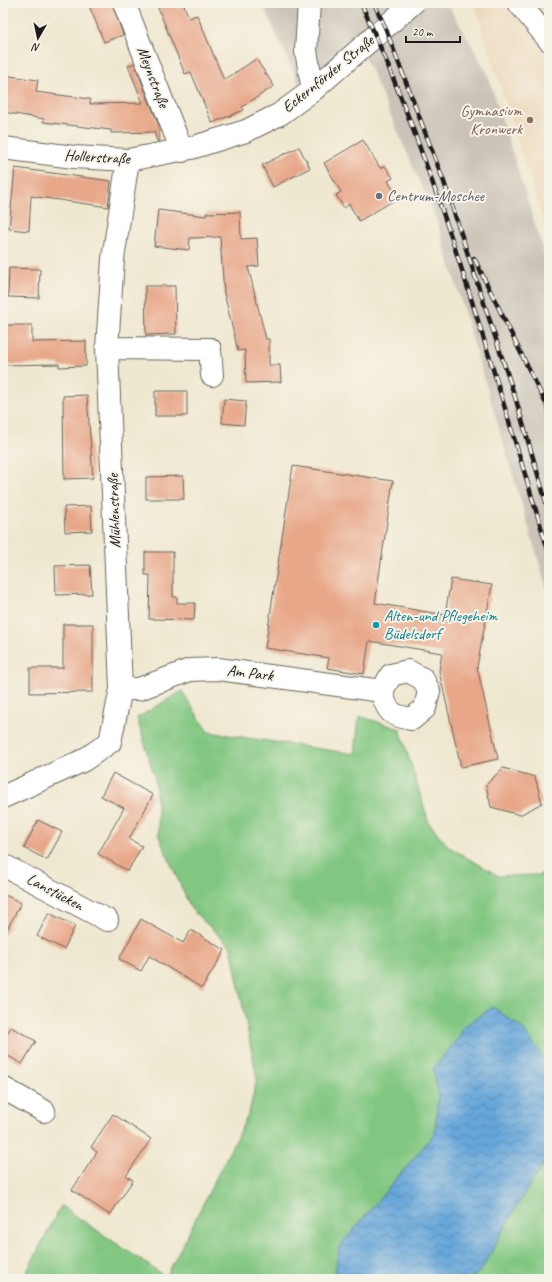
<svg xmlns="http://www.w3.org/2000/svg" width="552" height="1282" font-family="Caveat,sans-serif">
	<defs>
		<pattern id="water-waves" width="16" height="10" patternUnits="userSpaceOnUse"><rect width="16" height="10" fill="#66a6d9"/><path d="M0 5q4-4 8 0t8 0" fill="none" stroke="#5386af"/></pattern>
	</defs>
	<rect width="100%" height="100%" fill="#f7f3e8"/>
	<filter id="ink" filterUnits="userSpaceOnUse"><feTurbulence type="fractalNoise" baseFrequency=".025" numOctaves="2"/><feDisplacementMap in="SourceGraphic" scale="8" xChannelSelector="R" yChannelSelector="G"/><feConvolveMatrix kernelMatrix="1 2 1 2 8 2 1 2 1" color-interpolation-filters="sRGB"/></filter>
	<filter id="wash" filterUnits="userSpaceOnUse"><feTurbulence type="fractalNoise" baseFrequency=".012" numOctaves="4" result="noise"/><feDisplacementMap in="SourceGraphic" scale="16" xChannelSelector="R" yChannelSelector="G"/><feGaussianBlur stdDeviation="0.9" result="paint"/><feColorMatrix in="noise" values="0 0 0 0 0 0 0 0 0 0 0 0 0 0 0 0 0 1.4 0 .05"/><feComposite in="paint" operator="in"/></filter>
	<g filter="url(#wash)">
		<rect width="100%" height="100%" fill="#efe8d0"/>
		<path fill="#ecd8ba" d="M474,3H549V238Z"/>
		<path fill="#cbc3b8" d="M262,3H447L487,72L549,269V596L437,221L361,48L305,96Z"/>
		<path fill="#82c781" stroke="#4f724e" d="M182,691L208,732L355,754L359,716L400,729L429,823L449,847L499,876L539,875L549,869V1279H23L61,1206L166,1277L249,1113L257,1078L231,947L191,909L159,837L155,778L137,718Z"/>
		<path fill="url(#water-waves)" stroke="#41617a" d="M493,1007L522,1028L549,1065V1155L516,1207L481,1271L470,1279H334L339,1247L435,1133L438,1095L433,1069L460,1036L463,1027Z"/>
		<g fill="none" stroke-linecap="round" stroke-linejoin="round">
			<path stroke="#66a6d9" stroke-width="5.5" d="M543,1279L549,1273"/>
		</g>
		<g id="blocks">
			<path fill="#e8a789" d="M88,3H112L123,35L104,42Z
				M156,3H183L189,18L197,15L224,80L256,59L274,86L242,107L244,110L212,123L191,72L185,74Z
				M134,63L159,126V141H157L154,132L111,133V130L43,122L44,119L3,112V75L38,80L36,92L90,99V104L143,103L128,66Z
				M363,140L380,168L385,166L393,178L388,181L398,198L359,221L349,204L344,208L336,195L341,192L324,163Z
				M299,147L310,168L273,187L262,165Z
				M15,168L111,181L108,207L31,196L29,231L9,229Z
				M158,210L206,216V213L240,212L241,239L257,238L259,266L248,267L266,339H269V365H280L281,382L246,383L245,350L238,351L224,293L220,237L190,238L189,250L154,246Z
				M9,268L40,269L39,298L8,297Z
				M145,286H175L176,334L146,335Z
				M3,325H32V342L86,341V366L59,367V364L3,365Z
				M155,391H187V416H155Z
				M87,395L93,478L64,479L63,396Z
				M224,399L246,401L244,425L222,423Z
				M293,466L393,481L375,603L445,615L451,579L492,585L477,667L498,759L461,767L439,671L442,653L369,641L364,674L327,668L329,658L265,648Z
				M183,476L184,499H146V477Z
				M91,506L92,531L65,532L64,507Z
				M145,552H173V597H177V603H195L194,620L149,619L150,575H145Z
				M90,565L92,594L56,595L55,566Z
				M63,624H93V692L30,693V668H63Z
				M503,768L535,777L542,803L520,815L491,807L486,785Z
				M113,773L153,795L129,839L142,846L128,871L98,854L124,808L101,796Z
				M38,820L62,832L47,860L24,848Z
				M3,894L21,903L3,937Z
				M49,913L75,926L64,949L37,936Z
				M141,919L183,943L191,930L225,950L202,988L149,956L141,971L119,959Z
				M11,1027L36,1041L22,1064L3,1053V1040Z
				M113,1114L151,1139L126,1176L133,1180L110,1215L72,1190L97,1152L91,1147Z"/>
		</g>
	</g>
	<g filter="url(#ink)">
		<use href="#blocks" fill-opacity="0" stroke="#66635b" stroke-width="1"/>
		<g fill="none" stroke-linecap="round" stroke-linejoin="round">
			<g stroke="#66635b" stroke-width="24">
				<path id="minor" d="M124,3L182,151
					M309,3L306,51L313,90
					M519,3L549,40
					M3,148L74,157L128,160L191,148L246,131L280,114L313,90L413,3
					M107,348L210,349L212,375
					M121,689H139L190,670L218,669L382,691C386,711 391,716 412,719L425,708L429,691L423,679L408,671L391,675L382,691
					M3,797L84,760L110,742L121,689L107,348L113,259L128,160
					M3,865L107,920
					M3,1088L44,1111"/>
			</g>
			<use href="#minor" stroke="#fff" stroke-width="22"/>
			<g stroke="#1c1c1c" stroke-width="4.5">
				<path id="rail" d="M361,3C441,179 492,369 549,553
					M374,3L385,27L444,182L516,400L549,512
					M474,258L549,410"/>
			</g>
			<use href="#rail" stroke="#f7f3e8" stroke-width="3" stroke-dasharray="9" stroke-linecap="butt"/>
		</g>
	</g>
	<circle fill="#8d6e63" stroke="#f7f3e8" stroke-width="1.5" cx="530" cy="120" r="4"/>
	<circle fill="#6b7280" stroke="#f7f3e8" stroke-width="1.5" cx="379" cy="196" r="4"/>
	<circle fill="#0f9aa8" stroke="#f7f3e8" stroke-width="1.5" cx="376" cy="625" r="4"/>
	<g text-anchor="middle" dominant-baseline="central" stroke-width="4" stroke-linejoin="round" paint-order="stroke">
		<g font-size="16" fill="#1c1c1c" stroke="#f7f3e8">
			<text transform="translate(328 74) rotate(-39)">Eckernförder Straße</text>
			<text transform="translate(153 77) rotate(69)">Meynstraße</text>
			<text transform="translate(97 157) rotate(3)">Hollerstraße</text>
			<text transform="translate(114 511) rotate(-92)">Mühlenstraße</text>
			<text transform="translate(250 673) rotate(7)">Am Park</text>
			<text transform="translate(55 892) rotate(28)">Lanstücken</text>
		</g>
		<g font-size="16" fill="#785e54" stroke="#f7f3e8" text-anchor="end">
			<text x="522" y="111">Gymnasium<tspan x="522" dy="18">Kronwerk</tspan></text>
		</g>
		<g font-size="16" fill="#5b616d" stroke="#f7f3e8" text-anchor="start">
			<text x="387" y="196">Centrum-Moschee</text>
		</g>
		<g font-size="16" fill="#0d838f" stroke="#f7f3e8" text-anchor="start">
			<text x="384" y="616">Alten-und Pflegeheim<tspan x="384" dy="18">Büdelsdorf</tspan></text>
		</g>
	</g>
	<rect width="552" height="1282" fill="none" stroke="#f7f3e8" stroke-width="16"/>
	<g transform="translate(38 38) rotate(189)" stroke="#f7f3e8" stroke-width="3" paint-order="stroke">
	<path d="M0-3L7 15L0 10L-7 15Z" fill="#1c1c1c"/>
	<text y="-6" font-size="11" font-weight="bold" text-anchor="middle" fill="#1c1c1c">N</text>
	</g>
	<path d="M406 36v6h54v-6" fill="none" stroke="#1c1c1c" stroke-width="2"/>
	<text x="412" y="36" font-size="12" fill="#1c1c1c" stroke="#f7f3e8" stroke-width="3" paint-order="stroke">20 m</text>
</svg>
